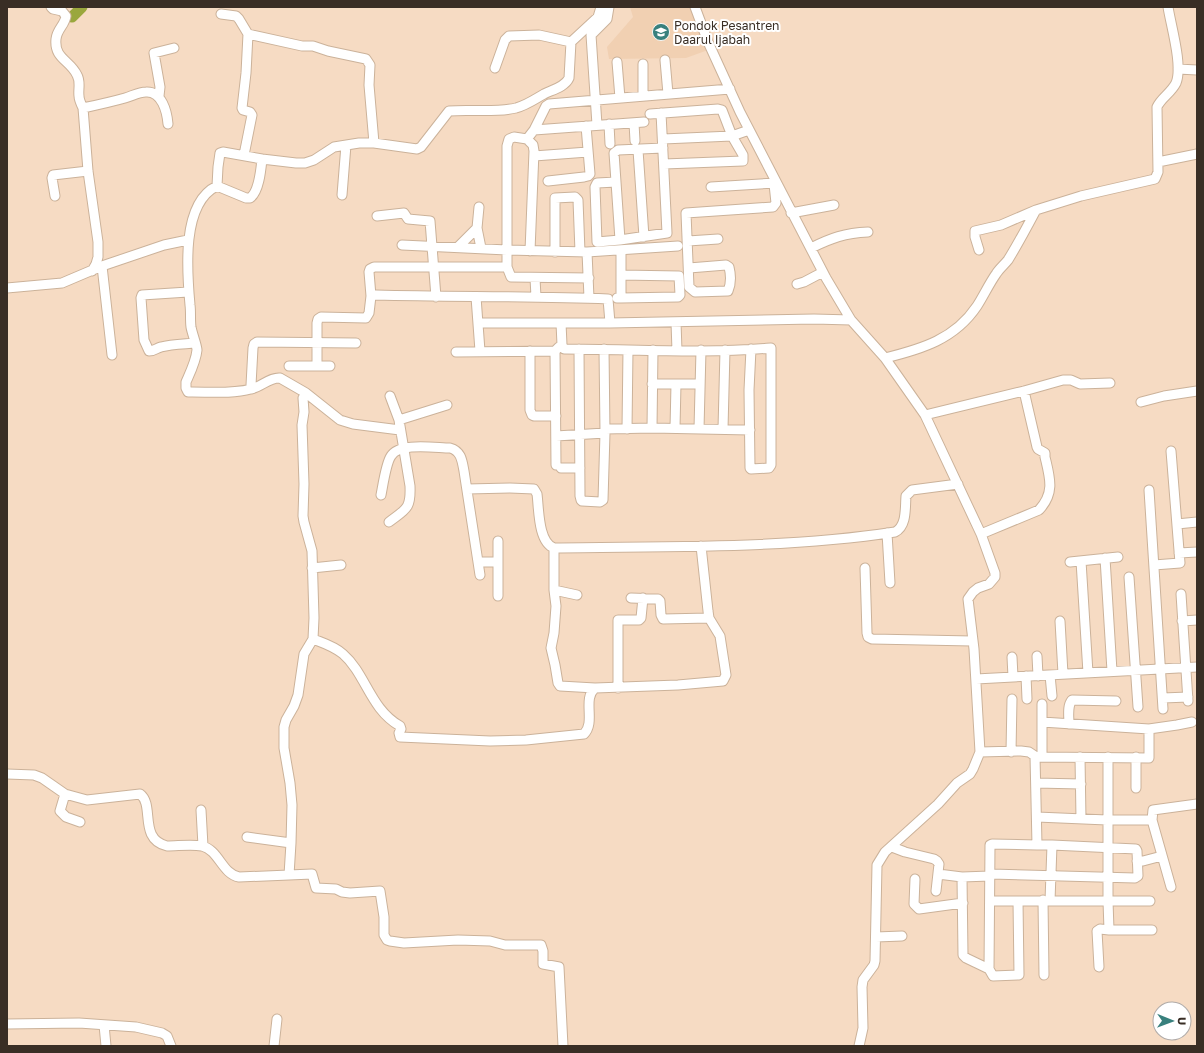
<svg xmlns="http://www.w3.org/2000/svg" width="1204" height="1053" font-family="'Golos Text',sans-serif">
	<rect width="100%" height="100%" fill="#f6dbc3"/>
	<path fill="#f1d0b2" d="M630,7H692L708,50L686,58L609,59L607,47L633,17Z"/>
	<g fill="none" stroke-linecap="round" stroke-linejoin="round">
		<path stroke="#9aa73d" stroke-width="11" d="M72,17L82,7"/>
		<g stroke="#cbb29a" stroke-width="11">
			<path id="minor" d="M51,7L53,9L62,11L66,16C65,25 57,29 56,39C54,59 70,60 77,75C81,82 78,89 79,96C79,100 81,104 83,108C97,105 111,102 125,98C132,96 139,92 146,92C162,91 167,112 168,124
				M601,7L598,17L571,42L569,78C565,87 552,90 544,94C535,99 527,105 516,108C494,113 471,109 449,111L421,147L417,149L374,143H359L334,147L314,160L305,163H296L262,159C261,169 259,192 250,198H246L217,186C181,203 187,272 190,305C191,312 190,320 191,327C192,333 197,346 197,350C196,361 190,373 186,382V388L188,392H192C211,392 232,394 251,389C261,387 270,377 280,378L306,393L303,398L304,412L302,425L304,484L303,516L304,522L312,551L314,618L313,639C323,643 334,646 343,654C366,674 370,709 400,726L401,729L399,733L400,737L490,741L526,740L584,734C596,722 582,699 595,688L678,685L723,681L726,675L720,636L709,618L708,611L701,546
				M695,7L708,42L740,112L826,278L851,320L885,358L925,415L981,534L995,573V577L989,584L978,588L973,592L968,599L974,649L980,752L973,769L970,774L957,783L938,804L885,852L877,865L875,961L874,965L863,980L862,987L863,1028L859,1046
				M221,14L236,16L239,19L248,34L246,73L242,108L243,110L250,112L252,115L244,155
				M248,34L302,46H313L328,51L366,59L370,65L369,85L374,143
				M665,60L668,94
				M617,62L620,98
				M643,64V96
				M495,68L505,40L509,36L539,35L571,42
				M1178,69L1197,70
				M159,96L160,87L154,53L174,48
				M83,108L88,171L98,242V257L96,264L92,271
				M650,114L718,109L722,110L732,136L743,155V161L664,164
				M634,123L635,141
				M609,124L610,144
				M597,125L591,35L607,19L609,7
				M534,130L644,122
				M527,139L534,130L546,106L549,104L730,89
				M663,139L732,136L749,130
				M638,150L644,237
				M534,156L588,152
				M1158,162L1197,154
				M548,181L584,177L588,176L590,174L586,126
				M616,182L597,183L595,187L597,242L620,240L667,233L661,113
				M217,186L218,167L220,153L223,152L262,159
				M711,187L776,183
				M342,195L346,145
				M55,196L52,178L53,175L88,171
				M479,207L477,228L481,248
				M791,213L834,205
				M377,216L404,213L408,219L430,221L436,297
				M620,240L614,153L618,150L663,148
				M688,241L718,239
				M402,245L507,250V267L511,277L589,278
				M458,247L477,228
				M811,248C831,238 845,233 868,232
				M979,250L975,237V231L1001,225L1036,210
				M530,251L534,151L533,145L527,139L514,137L509,139L507,146V250L587,252L589,298
				M555,252V198L575,197L578,200L580,252
				M587,252L678,246
				M102,266L112,355
				M689,268L726,265L729,267C731,275 731,284 728,291L695,292L689,287L686,213L773,207L776,203L774,184
				M621,275L679,276L680,295L678,297L621,298
				M535,278L536,297
				M797,284L804,282L823,272
				M7,288L62,283L102,266L164,245L188,240
				M188,292L142,295L141,298L144,340L149,351C155,351 156,348 161,347C171,344 184,344 195,343
				M371,296L369,272L370,269L374,267H507
				M476,297L480,351
				M617,298H621V250
				M676,322L677,351
				M479,323H610L814,319L851,320
				M561,323L562,345L564,349C633,349 702,354 771,348V465L769,468L751,469L750,468L749,390L751,349
				M579,349L580,496L581,500L582,501L600,502L603,500L605,433L604,349
				M530,351V410L532,415L534,416H556
				M555,351L556,465
				M456,352L555,351L559,347
				M885,358C922,349 955,339 977,306C984,295 989,284 996,274C999,269 1004,265 1008,260C1018,244 1027,227 1036,210L1081,196L1155,179L1158,172L1157,107C1161,98 1171,93 1176,83C1183,66 1171,26 1168,7
				M289,366H330
				M317,366V323L318,319L321,317L366,318L369,313L371,296L376,295C453,297 530,296 608,299L610,323
				M652,384H700
				M251,385L253,348L254,344L257,342L356,343
				M306,393L340,420L353,424L400,430
				M1141,402L1164,396L1197,391
				M925,415L1024,391L1063,380H1071L1080,384L1110,383
				M399,420L447,405
				M652,428L653,350
				M675,428L676,384
				M605,429L652,428L750,430
				M627,429L628,350
				M699,429L701,350
				M723,429L725,350
				M556,436L605,433
				M561,468H580
				M467,489L510,488L534,489L537,494C539,509 538,542 554,548C667,546 784,549 895,532C907,526 905,508 906,496L912,490L958,484
				M1149,490L1163,709
				M381,495C383,485 386,463 391,456C399,442 436,448 450,448C461,451 462,460 464,471L480,575
				M389,522C406,509 411,509 410,486L399,420L390,396
				M1177,524L1197,522
				M887,533L890,583
				M981,534L1039,510C1055,493 1050,478 1045,457V453L1038,449L1037,447L1024,391
				M498,541V596
				M554,548V590L556,606L554,633L551,648L555,665L558,683L560,686L595,688
				M1179,553L1197,552
				M1105,558L1112,671
				M1081,561L1088,673
				M479,562H497
				M1070,562L1118,557
				M1154,565L1180,563L1171,451
				M312,568L341,565
				M865,568L867,633L868,637L872,639L972,641
				M1129,577L1138,707
				M554,590L577,595
				M1181,594L1188,701
				M631,598L658,599L660,601L661,615L663,619L709,618
				M1060,621L1063,674
				M1182,621L1197,620
				M1037,656L1038,676
				M1012,657L1013,677
				M1050,675L1052,696
				M1026,676L1027,699
				M976,679L1197,667
				M618,688V620H639L641,618L643,598
				M1163,698L1188,697
				M1042,704V722L1149,729L1177,725L1192,722
				M1042,722V757
				M1069,724C1069,716 1067,706 1072,700L1116,701
				M980,752L1021,751L1029,752L1035,756L1037,845H1052L1050,901
				M1011,752L1012,699
				M1035,756L1038,757L1149,758V729
				M1080,757L1081,819
				M7,774L34,775L42,778L65,794L87,800L140,794C155,805 138,839 167,846C178,846 191,844 202,846C219,850 222,874 239,877L289,875L291,843L292,805L290,783L284,748V727L286,720L294,706L298,695L304,654L313,639
				M1036,783L1081,784
				M1136,788V757
				M65,794L60,811L66,817L80,822
				M201,810L203,846
				M1037,817L1107,820H1152L1171,887
				M1152,820L1153,810L1197,804
				M247,837L291,843
				M892,847L905,852L934,859L937,861L939,864L936,891
				M1137,861H1143L1162,856
				M938,874L962,877L963,955L966,958L989,969L993,976L1019,975L1018,901H1150
				M991,874L1135,878L1138,876L1137,851L1136,849L1052,845
				M289,875L312,874L316,888L336,889L342,892L350,893L380,891L384,917V935L387,940L390,941L404,943L458,940L490,941L505,945H541L543,951V964L559,967L563,1046
				M962,877L990,876
				M915,879L914,904L919,909L963,903
				M1043,900L1044,975
				M990,901H1018
				M1109,930H1152
				M876,937L902,936
				M1099,967L1097,931L1100,929L1109,930L1108,901V757
				M989,969L990,845L992,844L1037,845
				M7,1024L79,1023L136,1027L162,1033L167,1036L171,1046
				M104,1025L106,1046
				M274,1046L277,1019"/>
		</g>
		<use href="#minor" stroke="#fff" stroke-width="9"/>
	</g>
	<defs>
		<g id="school-disc" transform="scale(0.9)"><circle r="9.5" fill="#38807d" stroke="#fff"/><path d="M0-5L7-2L0 1L-7-2ZM-4 1L0 2.5L4 1V4Q0 6-4 4Z" fill="#fff"/></g>
	</defs>
	<g fill-rule="evenodd">
		<use href="#school-disc" x="661" y="32"/>
	</g>
	<g text-anchor="middle" dominant-baseline="central" stroke-width="4" stroke-linejoin="round" paint-order="stroke">
		<g font-size="12" fill="#392e25" stroke="#fff" text-anchor="start">
			<text x="674" y="25">Pondok Pesantren<tspan x="674" dy="14">Daarul Ijabah</tspan></text>
		</g>
	</g>
	<rect width="1204" height="1053" fill="none" stroke="#392e25" stroke-width="16"/>
	<g transform="translate(1172 1021) rotate(91)"><circle r="19" fill="#ffffff" stroke="#b0aba8"/>
	<path d="M0-3L7 15L0 10L-7 15Z" fill="#38807d"/>
	<text y="-6" font-size="11" font-weight="bold" text-anchor="middle" fill="#392e25">U</text>
	</g>
</svg>
